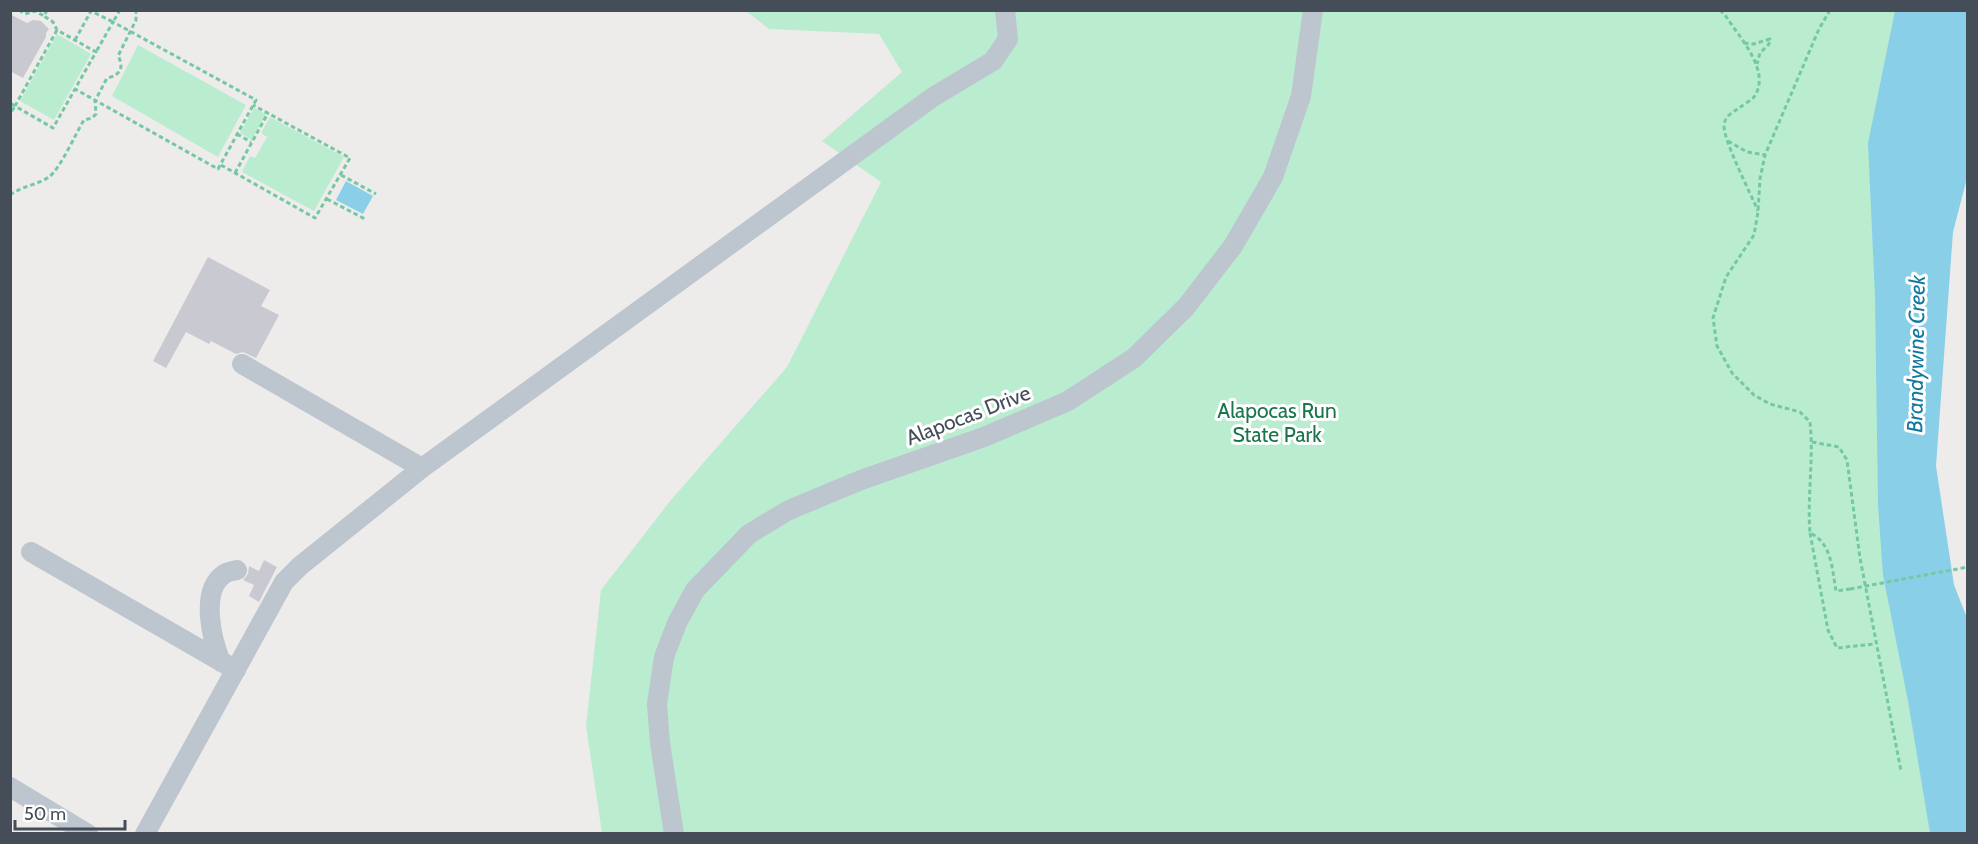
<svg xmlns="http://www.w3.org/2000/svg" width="1978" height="844" font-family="Cabin,sans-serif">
	<rect width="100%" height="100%" fill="#eeeceb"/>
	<path fill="#baecd0" d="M746,11H1944L1914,367L1967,833H602L586,726L601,590L671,500L787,367L881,182L822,141L902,72L879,34L769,29Z
		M57,34L91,54L54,120L20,101Z
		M138,45L246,105L218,157L112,96Z
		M254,108L266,114L252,140L240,133Z
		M270,117L344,157L314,211L242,172L250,156L255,158L267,137L261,133Z"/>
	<path fill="#89cfe7" d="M1895,11H1967V178L1953,232L1936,466L1954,585L1967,618V833H1930L1908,701L1883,575L1878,505L1875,296L1868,143Z
		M346,181L373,196L363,214L336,200Z"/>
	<path fill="#c9cad1" d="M10,14L27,23L33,20L41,21L49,29L46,33V37L23,78L10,71Z
		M208,257L270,290L261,306L279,315L256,358L243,352L236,354L211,341L209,344L186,332L166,368L153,361Z
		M264,560L277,567L259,602L249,596L254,585L243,580L248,574L249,566L259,571Z"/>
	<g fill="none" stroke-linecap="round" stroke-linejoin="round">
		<path stroke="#74c8a3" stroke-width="3" stroke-dasharray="4.5 3" stroke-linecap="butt" d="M19,10L25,14L35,11L44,16
			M47,10L44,16L53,22L57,30L96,52L75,89L218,169L256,100L113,22L96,52
			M71,10H72
			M1720,10L1725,15C1739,37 1772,71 1754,97C1750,101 1743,105 1739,108C1733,112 1725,116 1724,125C1723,140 1751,194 1758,211
			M1830,10L1819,29L1765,155L1760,179L1758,212L1754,235L1726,277L1713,318L1717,346L1732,373L1754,395L1770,404L1800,412L1810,422C1814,459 1807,496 1810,533C1832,543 1832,569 1836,591L1850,589
			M57,30L15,106L53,128L75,89
			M75,40L91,11L113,22L120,10
			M1744,43L1754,44L1770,39L1769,44L1760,53L1757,64
			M10,103L15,106L10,114
			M237,134L251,142
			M1728,141L1747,152L1765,155
			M221,165L315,218L350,158L253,105
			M235,173L268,113
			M341,175L376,194
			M10,195C22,186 37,185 49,177C60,169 76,133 84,120L92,118L96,114L95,101L107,78C119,76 125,68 118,56L136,20V10
			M327,199L365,219
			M1812,442L1839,447L1847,460L1860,558L1901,771
			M1810,533L1828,630L1837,648L1875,644"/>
		<path stroke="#bdc5ce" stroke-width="20" d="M422,468L933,97L993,61L1008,39L1005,10
			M31,552L236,670
			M221,662C212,640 200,592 223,575C226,572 233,571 237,570
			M10,787L88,834
			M145,834L284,582L300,566L422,468L242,364
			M674,834L660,743L657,704L664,657L677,623L695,590L749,534L789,510L861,480L984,437L1068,401L1134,358L1186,307L1233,246L1273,177L1301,96L1313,10"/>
		<path stroke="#74c8a3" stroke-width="3" stroke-dasharray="4.5 3" stroke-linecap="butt" d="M1850,589L1968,567"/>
	</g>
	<g text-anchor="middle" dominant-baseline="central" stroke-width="6" stroke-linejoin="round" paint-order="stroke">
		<g font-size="21" fill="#1a754c" stroke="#fff">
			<text x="1277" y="410">Alapocas Run<tspan x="1277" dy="24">State Park</tspan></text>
		</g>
		<g font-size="21" fill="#454e58" stroke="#fff">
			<text transform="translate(968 415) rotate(-21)">Alapocas Drive</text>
		</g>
		<g font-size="22" font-style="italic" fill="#11799f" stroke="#fff">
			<text transform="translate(1916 354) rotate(-89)">Brandywine Creek</text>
		</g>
	</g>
	<rect width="1978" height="844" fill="none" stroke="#454e58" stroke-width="24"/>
	<path d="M15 820v9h110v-9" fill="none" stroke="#454e58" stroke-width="3"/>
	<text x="24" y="820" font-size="18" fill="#454e58" stroke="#ffffff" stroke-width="4.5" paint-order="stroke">50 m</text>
</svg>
